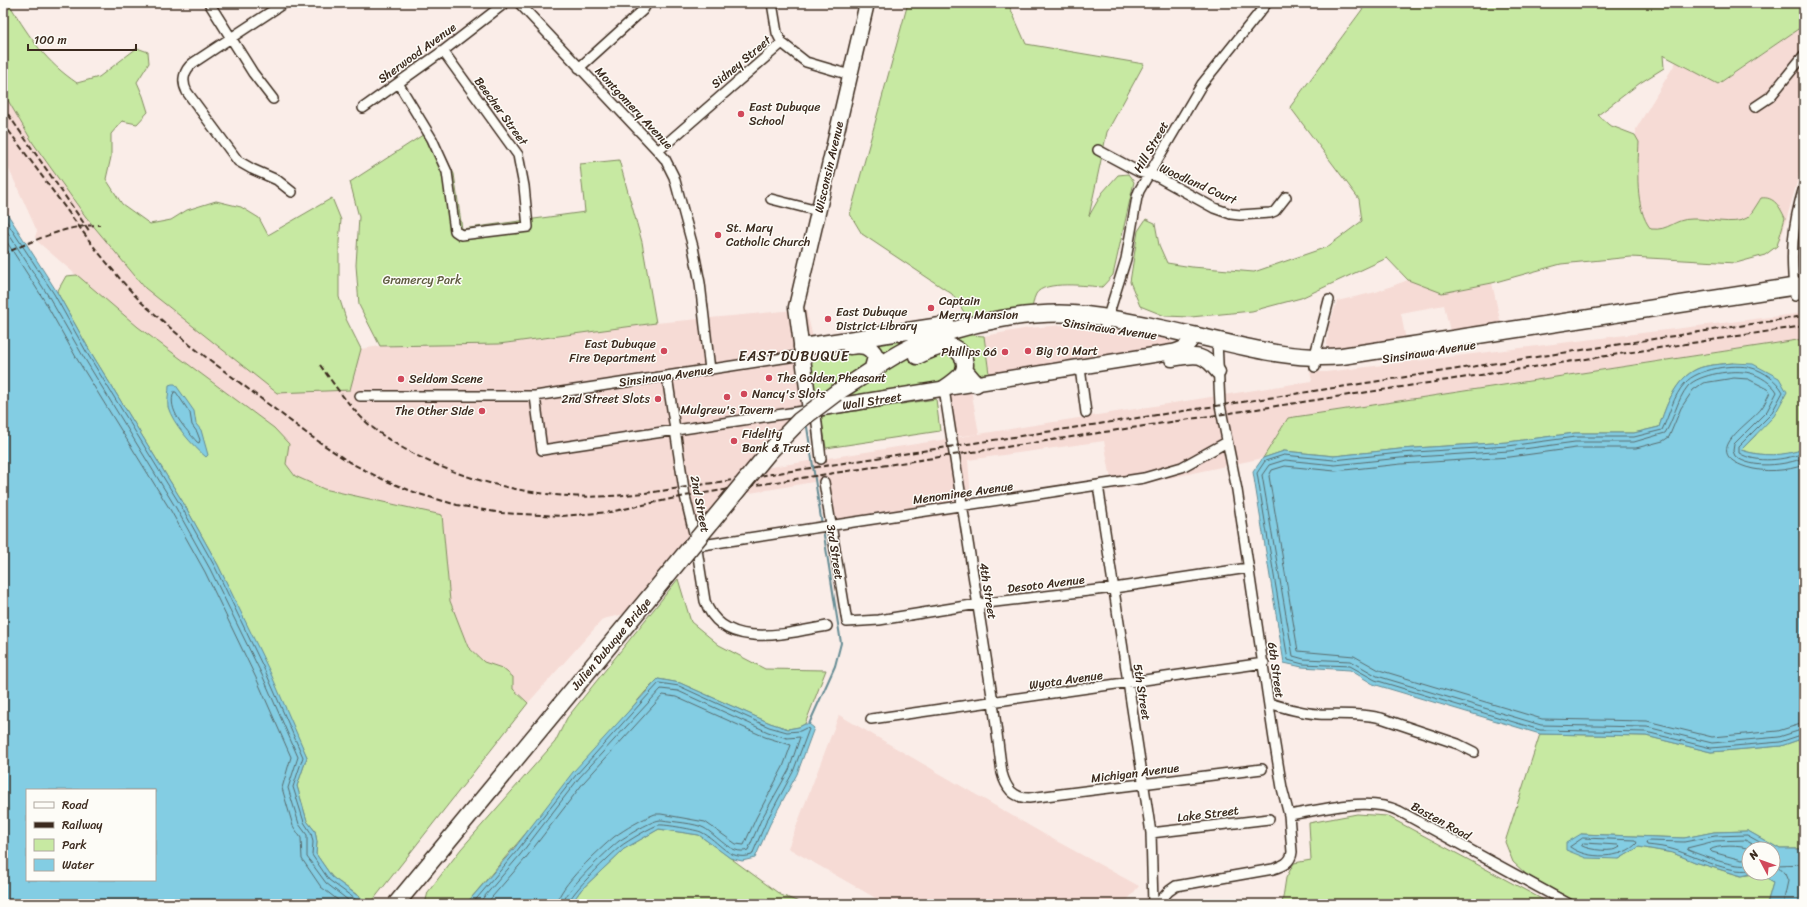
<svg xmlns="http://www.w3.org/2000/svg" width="1807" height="907" font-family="Sriracha,sans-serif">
	<rect width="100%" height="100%" fill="#faede8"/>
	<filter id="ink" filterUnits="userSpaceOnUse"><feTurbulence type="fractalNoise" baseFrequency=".025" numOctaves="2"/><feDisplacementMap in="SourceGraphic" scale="8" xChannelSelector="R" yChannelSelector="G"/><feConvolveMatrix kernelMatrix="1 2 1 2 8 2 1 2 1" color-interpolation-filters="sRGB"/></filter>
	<g filter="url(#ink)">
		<path fill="#f6dbd5" d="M1804,25V158L1781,238L1755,249L1631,257L1636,129L1676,62L1719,84Z
			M3,92L33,143L86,217L145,288L350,390L361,349L380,346L499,344L656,323L806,309L818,358L806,361L809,406L629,613L603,619L528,703L468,647L450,601L442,515L324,489L295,476L286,464L185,369L38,242L35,237L37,231L3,156Z
			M1438,274L1442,293L1492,283L1502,329L1451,336L1444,305L1401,313L1406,341L1326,353L1329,326L1337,301L1376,292L1408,280Z
			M1804,313V339L1288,418L1263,458L1113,490L1104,441L968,460L972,511L827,532L819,481L744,494L765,468L1312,381L1310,372H1326Z
			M1063,325L1091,326L1171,340L1172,343L1171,346L1144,353L1142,364L991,385L984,336L1029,328Z
			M971,389L979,434L954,437L946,393Z
			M839,715L1049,837L1139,886L1124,904H886L788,848Z"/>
		<path fill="#c7e9a2" stroke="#818a60" d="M3,3H7L11,7C30,38 46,62 77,83L99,77L137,48L148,52L149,63L137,82L143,96L148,112L137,124L122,121L111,134V157L106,179L122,204L150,224L171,220L187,210L216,201L241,207L259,218L268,235L332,198L341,220L339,242V297L346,319L361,349L350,390L277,393L145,288L86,217L33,143L3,92Z
			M908,3H1008L1026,44L1144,64L1107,132L1089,216L1102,193L1118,175L1128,174L1134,182L1113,275L1102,287C1088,286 1044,280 1036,294C1033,299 1033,307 1031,312L968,318L952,294L862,234L850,214Z
			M1367,3H1804V25L1718,84L1663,55L1664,68L1640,83L1598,115L1609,125L1635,135L1639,142C1638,167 1634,209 1651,229C1670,231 1673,219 1692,219C1706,218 1734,226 1747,218C1750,216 1758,203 1761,198C1774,196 1780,207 1785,218L1777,246L1765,255L1736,263L1631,257L1561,264L1492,283L1442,293L1408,280L1387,258L1301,298L1252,311L1191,317L1165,316L1140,306L1130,282L1138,231L1146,219L1155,223L1159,245L1167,263L1192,267L1254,272L1327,247L1362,221L1359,199L1290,107Z
			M432,129L454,174L462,229L585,212L580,164L619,160L642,242L656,323L499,344L380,346L359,305L356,265L359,217L350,182Z
			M77,275L138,327L274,428L289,444L286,464L295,476L324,489L442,515L450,601L468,647L484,662L502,668L513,677V689L528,703L370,904L332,877L316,854L317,842L315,831L307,821L297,786L307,757L218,565L184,504L90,351L57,292L66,276Z
			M933,332L984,336L990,381L810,408L806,361Z
			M1804,339V449C1782,457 1763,457 1741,450L1756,435L1733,363C1723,364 1705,365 1697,369C1675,379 1666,406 1659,427L1634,433H1575L1508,442L1400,449L1334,456L1284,451L1263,458L1288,418Z
			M936,399L940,431L826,448L821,416Z
			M678,579L691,622L719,645L765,669L826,670L805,724L799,727L788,729L770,723L680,683L658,679L645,692L466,904H425L428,892L461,849L555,742L567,718Z
			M1540,734L1646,736L1711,752L1781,746L1804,738V849H1780L1748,831L1714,832L1684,838L1581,834L1619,859L1639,847L1673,853L1695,862L1741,876L1762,873L1773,883L1767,904H1581L1527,875L1513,862L1505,842Z
			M1357,814L1387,816L1551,904H1282L1286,878L1294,863L1311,860L1309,823Z
			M659,829L699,835L781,895L804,904H571L581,890L624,849Z"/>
		<path fill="#83cde3" stroke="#668c94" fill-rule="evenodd" d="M3,207L57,292L90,351L184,504L218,565L271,674L307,757L297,786L307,821L315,831L317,842L316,854L332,877L369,904H3ZM27,790H155V880H27Z
			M1733,363L1753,364L1779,378L1787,392L1774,416L1741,450C1762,457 1783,456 1804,449V738L1781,746L1711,752L1646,736L1540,734L1373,684L1350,670L1302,667L1284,663L1253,472L1263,458L1284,451L1334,456L1400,449L1508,442L1575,433H1634L1659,427C1666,406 1675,379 1697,369C1705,365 1723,364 1733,363Z
			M172,384H175L194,411L196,424L201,430L208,455L206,457C193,446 173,424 168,407C167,401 169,392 169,385Z
			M658,679L680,683L770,723L788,729L799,727L805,724H809L814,728L797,774L770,824L755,858L742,861L730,858L699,835L659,829L624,849L581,890L571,904H466L513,850L573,772Z
			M1748,831L1780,849H1804V904H1767L1773,883L1762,873H1773V849H1749V873H1754L1742,876L1695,862L1673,853L1639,847L1619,859L1586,858L1566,850V843L1581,834L1684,838L1714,832Z"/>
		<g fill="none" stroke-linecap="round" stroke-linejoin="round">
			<path stroke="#586b6d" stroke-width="1" d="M3,216L54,294L87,353L181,506L215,567L267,675L303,757L293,787L304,822L311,833L313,842L312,855L329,880L362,904
				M3,225L49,297L83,356L176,508L210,569L263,677L298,757L288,788L299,824L307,835V857L326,883L353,904
				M3,236L44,300L77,359L171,511L205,572L257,680L291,757L282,788L293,826L301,838L302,859L321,887L343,904
				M174,392H176L190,413L192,425L197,432L200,440L199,443L197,442C186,429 166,410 174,392Z
				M1804,453C1784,460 1757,464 1739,453V446L1771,414L1783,392C1777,381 1764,371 1752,368C1734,363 1697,369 1685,383C1673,396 1670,414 1662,430L1634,437H1575L1508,446L1400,453L1334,460L1284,455L1265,461L1257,473L1288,660L1303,664L1350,666L1375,680L1540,730L1646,732L1711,748L1780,742L1804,734
				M1804,458C1785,465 1752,470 1735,456L1733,451L1734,444L1767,411L1777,392C1773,384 1759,375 1750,373C1734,369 1699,374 1688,386C1676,401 1674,420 1665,433L1634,442H1575L1509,451L1400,458L1335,465L1285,460L1269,465L1262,475L1293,656L1304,659L1351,661L1377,676L1541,725L1647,727L1712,743L1779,737L1804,729
				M1804,465C1787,471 1764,473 1746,467C1701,452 1746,427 1761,409C1765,404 1767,398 1770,392L1768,389L1748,379L1734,378L1703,383L1693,390L1681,408L1669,437L1663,441L1636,448H1576L1510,457L1401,464L1335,471L1285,466L1272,470L1269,476L1298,651L1354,656L1379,670L1542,719L1647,721L1712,737L1778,731L1804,723
				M1583,838L1635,840L1637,843C1623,859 1587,860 1570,847Z
				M1584,843L1618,845L1620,847C1614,853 1589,850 1582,846Z
				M1749,859L1742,860L1712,852L1710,850C1716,845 1742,845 1749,849
				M1749,865C1734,868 1703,856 1688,850L1687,848L1715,841L1745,840L1762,849
				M1749,870C1730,874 1694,856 1675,850C1666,847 1656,846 1647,845L1646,842L1648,841L1684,842L1715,836L1747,835L1772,849
				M472,904L516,852L576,775L659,683L679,686L769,727L787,732L800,731L806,728L809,729L793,772L766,822L752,855C728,862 720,841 701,832C697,830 664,824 659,825C654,825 626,842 621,846C612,854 569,894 568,904
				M478,904L520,855L579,778L661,689L678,691L768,732L787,738L800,737L789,770L761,820L748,850C731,856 717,835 704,828C695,823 673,822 662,820C653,819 627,836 619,841C608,850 563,892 563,904
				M486,904L525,859L584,782L663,695L676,697L765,737L791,745L783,767L756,818L744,845L736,844L705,822L661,814H655C642,819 625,829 614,837C601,848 557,888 557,904
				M1783,904L1788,881L1785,874L1777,865L1804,864"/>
			<path stroke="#668c94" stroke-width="2" d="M807,427L822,525
				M809,724L835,666L841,643L823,529"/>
			<g stroke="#3b2a1e" stroke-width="12">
				<path id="street" d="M209,3L253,73L273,99
					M284,3L193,63C184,70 181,81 187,92L238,161L252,169L277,180L292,192
					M519,3L658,151L665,159L674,177L693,247L700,283L710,370
					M772,3L777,33L782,43L806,62L850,75
					M579,68L643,10L647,3
					M398,83L432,139L447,172L455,231L461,235L528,227L524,186L518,155L443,51
					M1755,107L1770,97L1804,55
					M363,108L443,51L505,3
					M1098,150L1139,172L1156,176L1214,208L1231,214L1240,215L1270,213L1275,211L1286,197
					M658,151L782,43
					M771,199L818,211
					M1795,296C1790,256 1792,226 1804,187
					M1105,326L1126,259L1137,197L1139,191L1202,84L1267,3
					M1315,367L1316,351L1329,300
					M1080,368L1086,413
					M667,376L685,496L695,537L705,601C723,652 788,633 827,626
					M944,389L993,702L1002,773C1006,788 1013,798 1029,798L1262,769
					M360,396H535L803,355
					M535,396L542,450L810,410L816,415L821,459
					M824,482L847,622L879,620L978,604L1114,588L1248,568
					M1098,485L1151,833L1153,904
					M696,546L1144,478L1182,467L1227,442
					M1269,703C1285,708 1301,713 1318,714C1339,715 1360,713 1381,718L1458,744L1474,752
					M871,719L1264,663
					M1289,815C1322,810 1368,796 1399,811L1569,904
					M1151,833L1269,819
					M1157,904L1169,891L1176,886L1273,869C1282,866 1291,863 1292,852L1289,815L1282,788L1274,739L1237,490L1220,405L1217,341"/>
			</g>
			<g stroke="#3b2a1e" stroke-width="17">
				<path id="primary" d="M867,3L796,307L810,410L1172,352C1182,350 1190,346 1193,335
					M1172,359C1196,355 1202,352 1218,372"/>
			</g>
			<g stroke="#3b2a1e" stroke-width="19">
				<path id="highway" d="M850,346C862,344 870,345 876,357L873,368
					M802,347L947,325
					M917,356C925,352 935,347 943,346C957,344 970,360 963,373C959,379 950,385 944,389
					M964,370L976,384
					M836,393C862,378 885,359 913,346C961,323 1033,309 1086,315C1122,319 1158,328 1193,335C1242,346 1291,361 1342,356L1804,285"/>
			</g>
			<use href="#street" stroke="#fdfcf7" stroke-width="9"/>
			<use href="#primary" stroke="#fdfcf7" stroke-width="14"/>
			<use href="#highway" stroke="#fdfcf7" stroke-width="16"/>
			<path stroke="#3b2a1e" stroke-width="2" stroke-dasharray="6 3" stroke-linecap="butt" d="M3,107L90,232
				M3,123L94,247L121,280L141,302L190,345L309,435L349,462L384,480L419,494L457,505L501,513L562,516L610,512L685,496L821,475L1804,326
				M3,254C34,241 65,225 100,225
				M320,365C336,387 352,411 373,428C425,469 503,492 569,496C597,498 626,495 654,492L1804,316"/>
			<g stroke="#3b2a1e" stroke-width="19" stroke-linecap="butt">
				<path id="highway-bridge" d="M396,904L769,452L799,421L836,393"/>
			</g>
			<use href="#highway-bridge" stroke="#fdfcf7" stroke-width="16"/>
		</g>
	</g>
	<g fill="#d1495b" stroke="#fdfcf7" stroke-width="1.5">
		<circle cx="741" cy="114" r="4"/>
		<circle cx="718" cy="235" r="4"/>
		<circle cx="931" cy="308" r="4"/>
		<circle cx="828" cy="319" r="4"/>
		<circle cx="664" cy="351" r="4"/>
		<circle cx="1028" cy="351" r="4"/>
		<circle cx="1005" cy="352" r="4"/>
		<circle cx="769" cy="378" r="4"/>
		<circle cx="401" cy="379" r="4"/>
		<circle cx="744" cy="394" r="4"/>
		<circle cx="727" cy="397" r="4"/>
		<circle cx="658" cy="399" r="4"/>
		<circle cx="482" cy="411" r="4"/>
		<circle cx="734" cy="441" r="4"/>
	</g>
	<g text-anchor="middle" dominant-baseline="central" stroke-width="3" stroke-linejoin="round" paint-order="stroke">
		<g font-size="12" fill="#3b2a1e" stroke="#fdfcf7">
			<text transform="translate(417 53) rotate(-36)">Sherwood Avenue</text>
			<text transform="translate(741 62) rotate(-40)">Sidney Street</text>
			<text transform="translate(634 108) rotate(47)">Montgomery Avenue</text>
			<text transform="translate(501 111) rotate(54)">Beecher Street</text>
			<text transform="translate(1151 147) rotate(-60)">Hill Street</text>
			<text transform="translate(829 167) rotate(-77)">Wisconsin Avenue</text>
			<text transform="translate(1198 184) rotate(24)">Woodland Court</text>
			<text transform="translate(1110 329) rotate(8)">Sinsinawa Avenue</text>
			<text transform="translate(1429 352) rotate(-9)">Sinsinawa Avenue</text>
			<text transform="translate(666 376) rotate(-8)">Sinsinawa Avenue</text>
			<text transform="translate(872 401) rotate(-9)">Wall Street</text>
			<text transform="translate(963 493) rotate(-8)">Menominee Avenue</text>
			<text transform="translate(700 504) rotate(79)">2nd Street</text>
			<text transform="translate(835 552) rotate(81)">3rd Street</text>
			<text transform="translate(1046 584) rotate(-7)">Desoto Avenue</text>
			<text transform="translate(988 591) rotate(81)">4th Street</text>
			<text transform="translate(611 644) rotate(-50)">Julien Dubuque Bridge</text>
			<text transform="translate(1276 670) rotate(82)">6th Street</text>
			<text transform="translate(1066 680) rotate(-8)">Wyota Avenue</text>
			<text transform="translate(1142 692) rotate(81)">5th Street</text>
			<text transform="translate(1135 773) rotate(-7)">Michigan Avenue</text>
			<text transform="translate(1208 814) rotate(-7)">Lake Street</text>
			<text transform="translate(1441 821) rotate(29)">Basten Road</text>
		</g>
		<g font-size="12" fill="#3b2a1e" stroke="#fdfcf7" text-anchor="start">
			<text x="749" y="107">East Dubuque<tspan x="749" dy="14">School</tspan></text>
			<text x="726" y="228">St. Mary<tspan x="726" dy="14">Catholic Church</tspan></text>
			<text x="939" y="301">Captain<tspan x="939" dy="14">Merry Mansion</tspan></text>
			<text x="836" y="312">East Dubuque<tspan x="836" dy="14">District Library</tspan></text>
			<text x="656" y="344" text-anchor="end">East Dubuque<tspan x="656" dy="14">Fire Department</tspan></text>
			<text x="1036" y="351">Big 10 Mart</text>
			<text x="997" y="352" text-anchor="end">Phillips 66</text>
			<text x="777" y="378">The Golden Pheasant</text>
			<text x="409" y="379">Seldom Scene</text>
			<text x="752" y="394">Nancy's Slots</text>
			<text x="650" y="399" text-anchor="end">2nd Street Slots</text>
			<text x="727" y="410" text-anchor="middle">Mulgrew's Tavern</text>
			<text x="474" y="411" text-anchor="end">The Other Side</text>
			<text x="742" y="434">Fidelity<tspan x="742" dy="14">Bank &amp; Trust</tspan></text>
		</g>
		<g font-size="12" fill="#5e5a3f" stroke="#fdfcf7">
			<text x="422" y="280">Gramercy Park</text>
		</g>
		<g font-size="14" letter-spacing="1" fill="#3b2a1e" stroke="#fdfcf7">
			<text x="794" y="356">EAST DUBUQUE</text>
		</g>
	</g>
	<rect width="1807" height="907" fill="none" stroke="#fdfcf7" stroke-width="16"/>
	<rect x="8" y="8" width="1791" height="891" fill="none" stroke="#3b2a1e" stroke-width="1.5" filter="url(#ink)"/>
	<rect x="26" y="789" width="130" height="92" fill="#fdfcf7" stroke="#afa8a0"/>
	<rect x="34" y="802" width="20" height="6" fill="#fdfcf7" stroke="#afa8a0"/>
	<text x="62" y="809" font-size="12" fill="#3b2a1e">Road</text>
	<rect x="34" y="822" width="20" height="6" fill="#3b2a1e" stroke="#afa8a0"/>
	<text x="62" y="829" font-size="12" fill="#3b2a1e">Railway</text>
	<rect x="34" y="839" width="20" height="12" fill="#c7e9a2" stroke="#afa8a0"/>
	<text x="62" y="849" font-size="12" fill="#3b2a1e">Park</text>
	<rect x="34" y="859" width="20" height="12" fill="#83cde3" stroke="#afa8a0"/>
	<text x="62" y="869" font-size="12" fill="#3b2a1e">Water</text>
	<g transform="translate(1761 861) rotate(311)"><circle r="19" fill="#fdfcf7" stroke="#afa8a0"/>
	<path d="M0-3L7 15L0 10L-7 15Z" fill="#d1495b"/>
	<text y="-6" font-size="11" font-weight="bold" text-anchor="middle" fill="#3b2a1e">N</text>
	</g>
	<path d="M28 44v6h108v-6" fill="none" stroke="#3b2a1e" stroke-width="2"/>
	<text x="34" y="44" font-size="12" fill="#3b2a1e" stroke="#fdfcf7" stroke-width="3" paint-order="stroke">100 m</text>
</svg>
